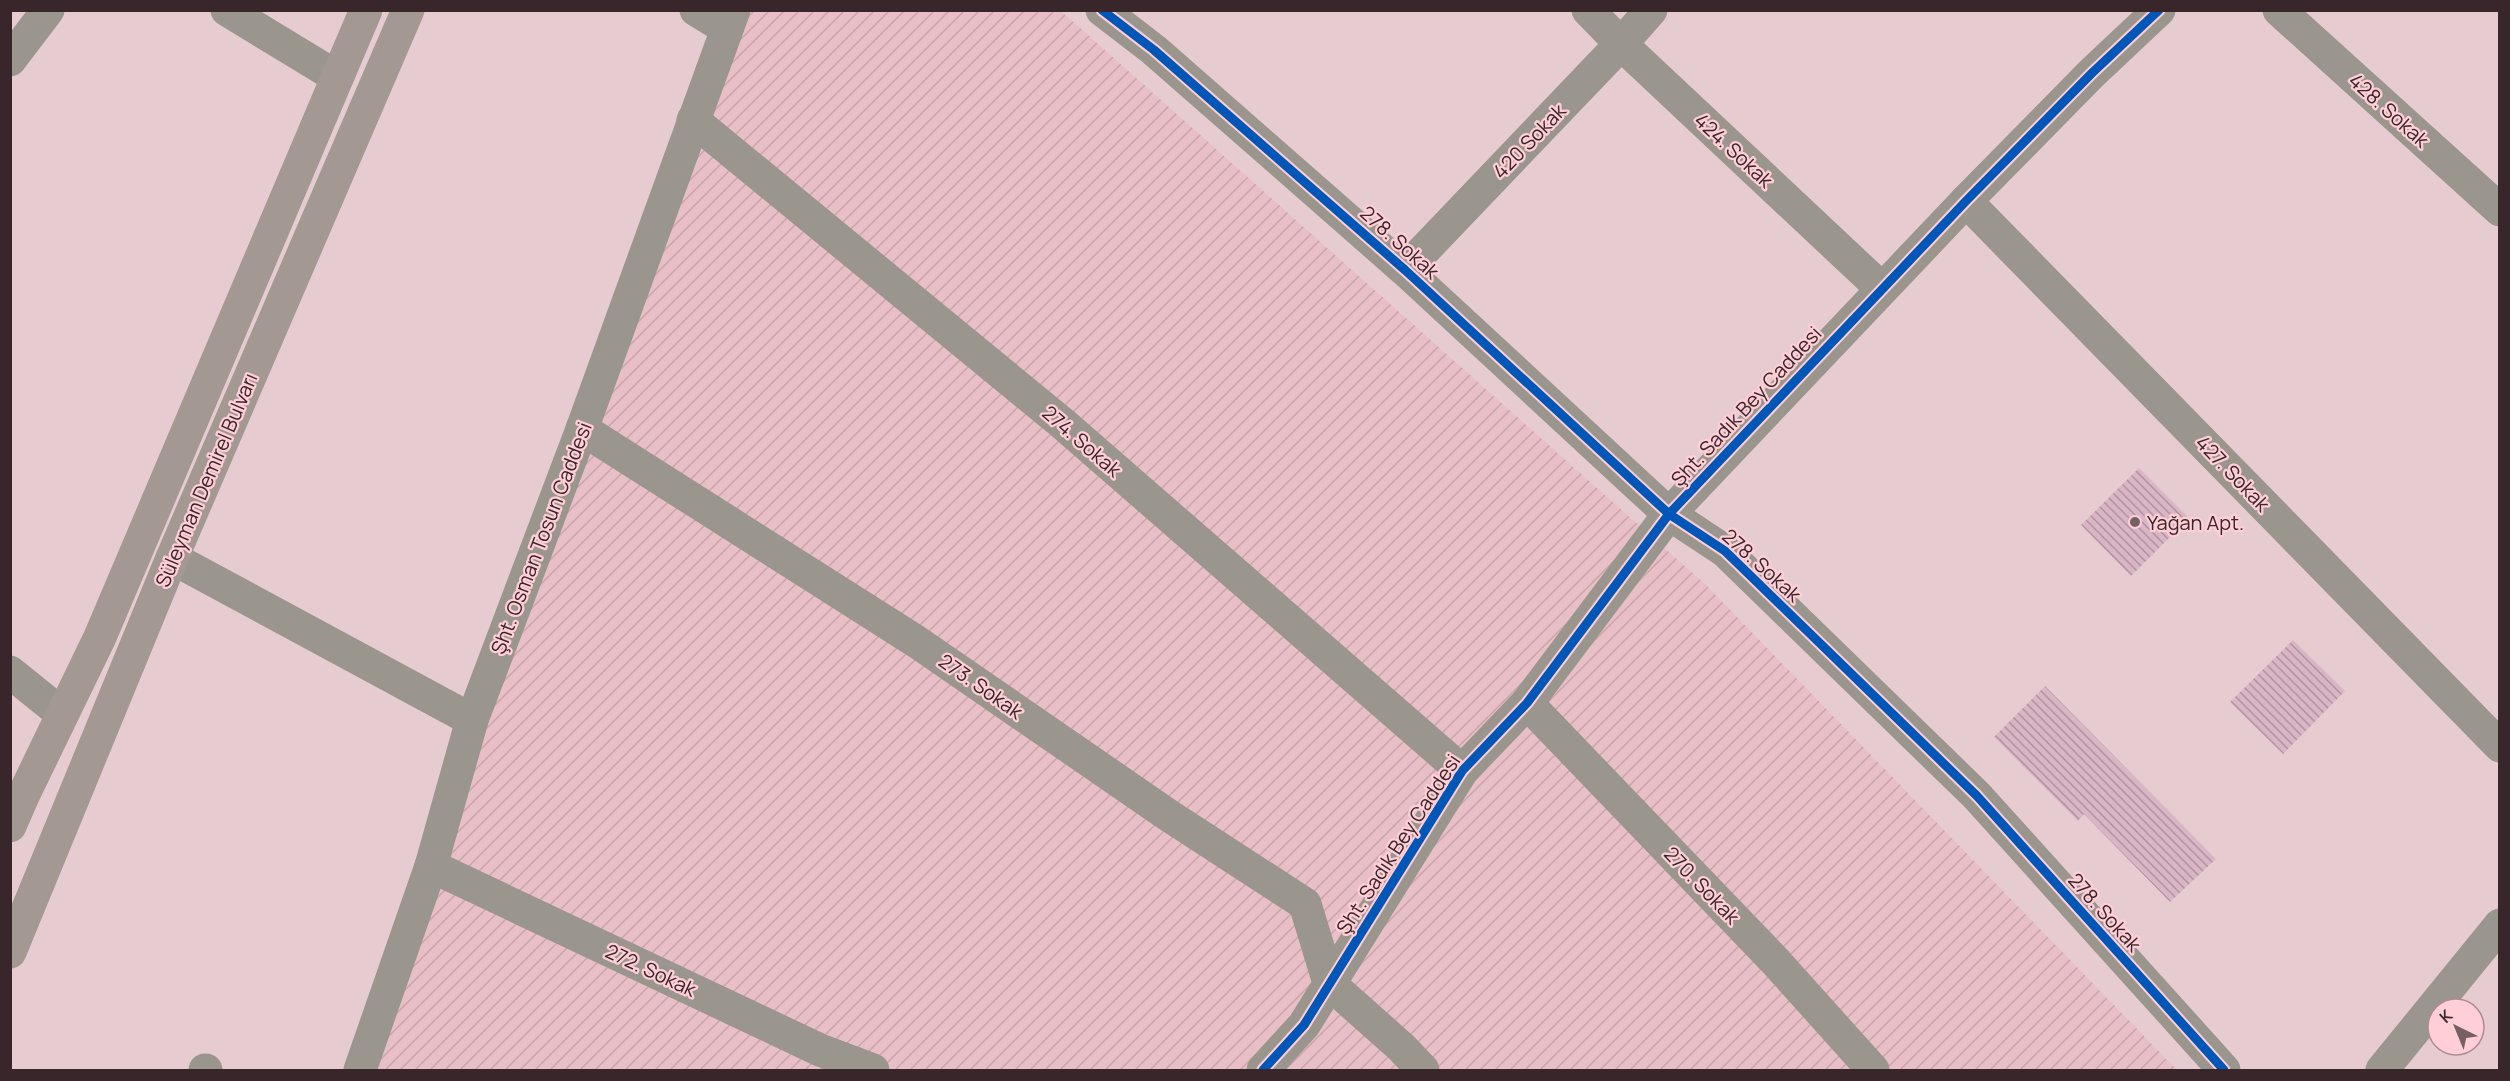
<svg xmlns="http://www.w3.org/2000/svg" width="2510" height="1081" font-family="Manrope,sans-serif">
	<defs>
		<pattern id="industrial-furrows" width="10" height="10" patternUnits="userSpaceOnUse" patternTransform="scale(1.5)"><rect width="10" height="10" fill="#e9bfc7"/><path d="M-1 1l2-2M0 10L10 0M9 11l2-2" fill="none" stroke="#c9a4ab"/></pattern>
		<pattern id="building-back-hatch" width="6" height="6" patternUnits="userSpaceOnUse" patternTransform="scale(1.5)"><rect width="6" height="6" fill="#d9b5c5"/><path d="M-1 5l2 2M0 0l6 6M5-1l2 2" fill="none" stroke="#b193a0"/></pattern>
	</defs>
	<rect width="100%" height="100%" fill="#e6ccd1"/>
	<path fill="url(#industrial-furrows)" d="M738,10L1061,11L1706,585L2177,1070H360Z"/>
	<path fill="url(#building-back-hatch)" d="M2139,468L2189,518L2131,576L2081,525Z
		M2293,640L2345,691L2283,754L2230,702Z
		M2045,686L2216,859L2170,902L2084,814L2078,821L1994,737Z"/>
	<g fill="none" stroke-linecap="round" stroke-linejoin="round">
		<path stroke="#9b968d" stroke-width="33" d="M227,10L337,77
			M696,10L727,29
			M1102,10L1154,50L1405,270L1669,514L1725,551L1977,796L2224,1070
			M1588,10L1621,44L1882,289
			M2279,10L2500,210
			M10,60L48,10
			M693,120L1062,423L1462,771
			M1966,201L2500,746
			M1405,270L1621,44L1651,10
			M582,429L917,642L1168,815L1305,904L1329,983L1401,1047L1423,1070
			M172,558L472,720
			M10,672L62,714
			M1527,703L1776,962L1873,1070
			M431,866L820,1050L873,1070
			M205,1070H206
			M2382,1070L2500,925"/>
		<path stroke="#9b968d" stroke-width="33" d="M360,1070L431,866L472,720L582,429L734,10
			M1263,1070L1304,1025L1462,771L1527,703L1669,514L1966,201L2092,73L2159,10"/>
		<path stroke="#a39892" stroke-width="33" d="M10,826L23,796L100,637L366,10
			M10,952L172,558L408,10"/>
		<g stroke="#ffced7" stroke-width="13">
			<path id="cycleway" d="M1102,10L1154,50L1405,270L1669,514L1725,551L1977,796L2224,1070
				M1263,1070L1304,1025L1462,771L1527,703L1669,514L1966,201L2092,73L2159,10"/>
		</g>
		<use href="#cycleway" stroke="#0057b8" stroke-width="9"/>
	</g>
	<circle fill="#756064" stroke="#ffced7" stroke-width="2" cx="2135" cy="522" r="6"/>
	<g text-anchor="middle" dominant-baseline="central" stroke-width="4.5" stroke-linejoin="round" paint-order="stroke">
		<g font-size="20" fill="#38262a" stroke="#ffced7">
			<text transform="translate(2389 110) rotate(42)">428. Sokak</text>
			<text transform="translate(1529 141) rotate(-46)">420 Sokak</text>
			<text transform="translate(1734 150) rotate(43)">424. Sokak</text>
			<text transform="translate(1400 242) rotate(42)">278. Sokak</text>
			<text transform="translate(1746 406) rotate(-47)">Şht. Sadık Bey Caddesi</text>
			<text transform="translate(1082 441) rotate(41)">274. Sokak</text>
			<text transform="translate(2233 473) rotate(46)">427. Sokak</text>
			<text transform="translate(206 480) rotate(-67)">Süleyman Demirel Bulvarı</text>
			<text transform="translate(541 538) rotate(-69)">Şht. Osman Tosun Caddesi</text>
			<text transform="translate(1762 565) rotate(42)">278. Sokak</text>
			<text transform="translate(981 686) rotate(35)">273. Sokak</text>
			<text transform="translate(1398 844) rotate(-57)">Şht. Sadık Bey Caddesi</text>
			<text transform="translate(1702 885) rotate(46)">270. Sokak</text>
			<text transform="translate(2105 912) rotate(48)">278. Sokak</text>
			<text transform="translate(651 970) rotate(25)">272. Sokak</text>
		</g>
		<g font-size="20" fill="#38262a" stroke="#ffced7" text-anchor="start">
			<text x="2147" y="522">Yağan Apt.</text>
		</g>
	</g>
	<rect width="2510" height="1081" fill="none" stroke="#38262a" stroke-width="24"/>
	<g transform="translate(2456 1027) rotate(317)"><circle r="28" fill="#ffced7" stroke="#af8b92" stroke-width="1.5"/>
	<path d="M0-4.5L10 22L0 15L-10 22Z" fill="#756064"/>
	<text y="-9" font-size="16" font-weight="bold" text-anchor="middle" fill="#38262a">K</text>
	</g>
</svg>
